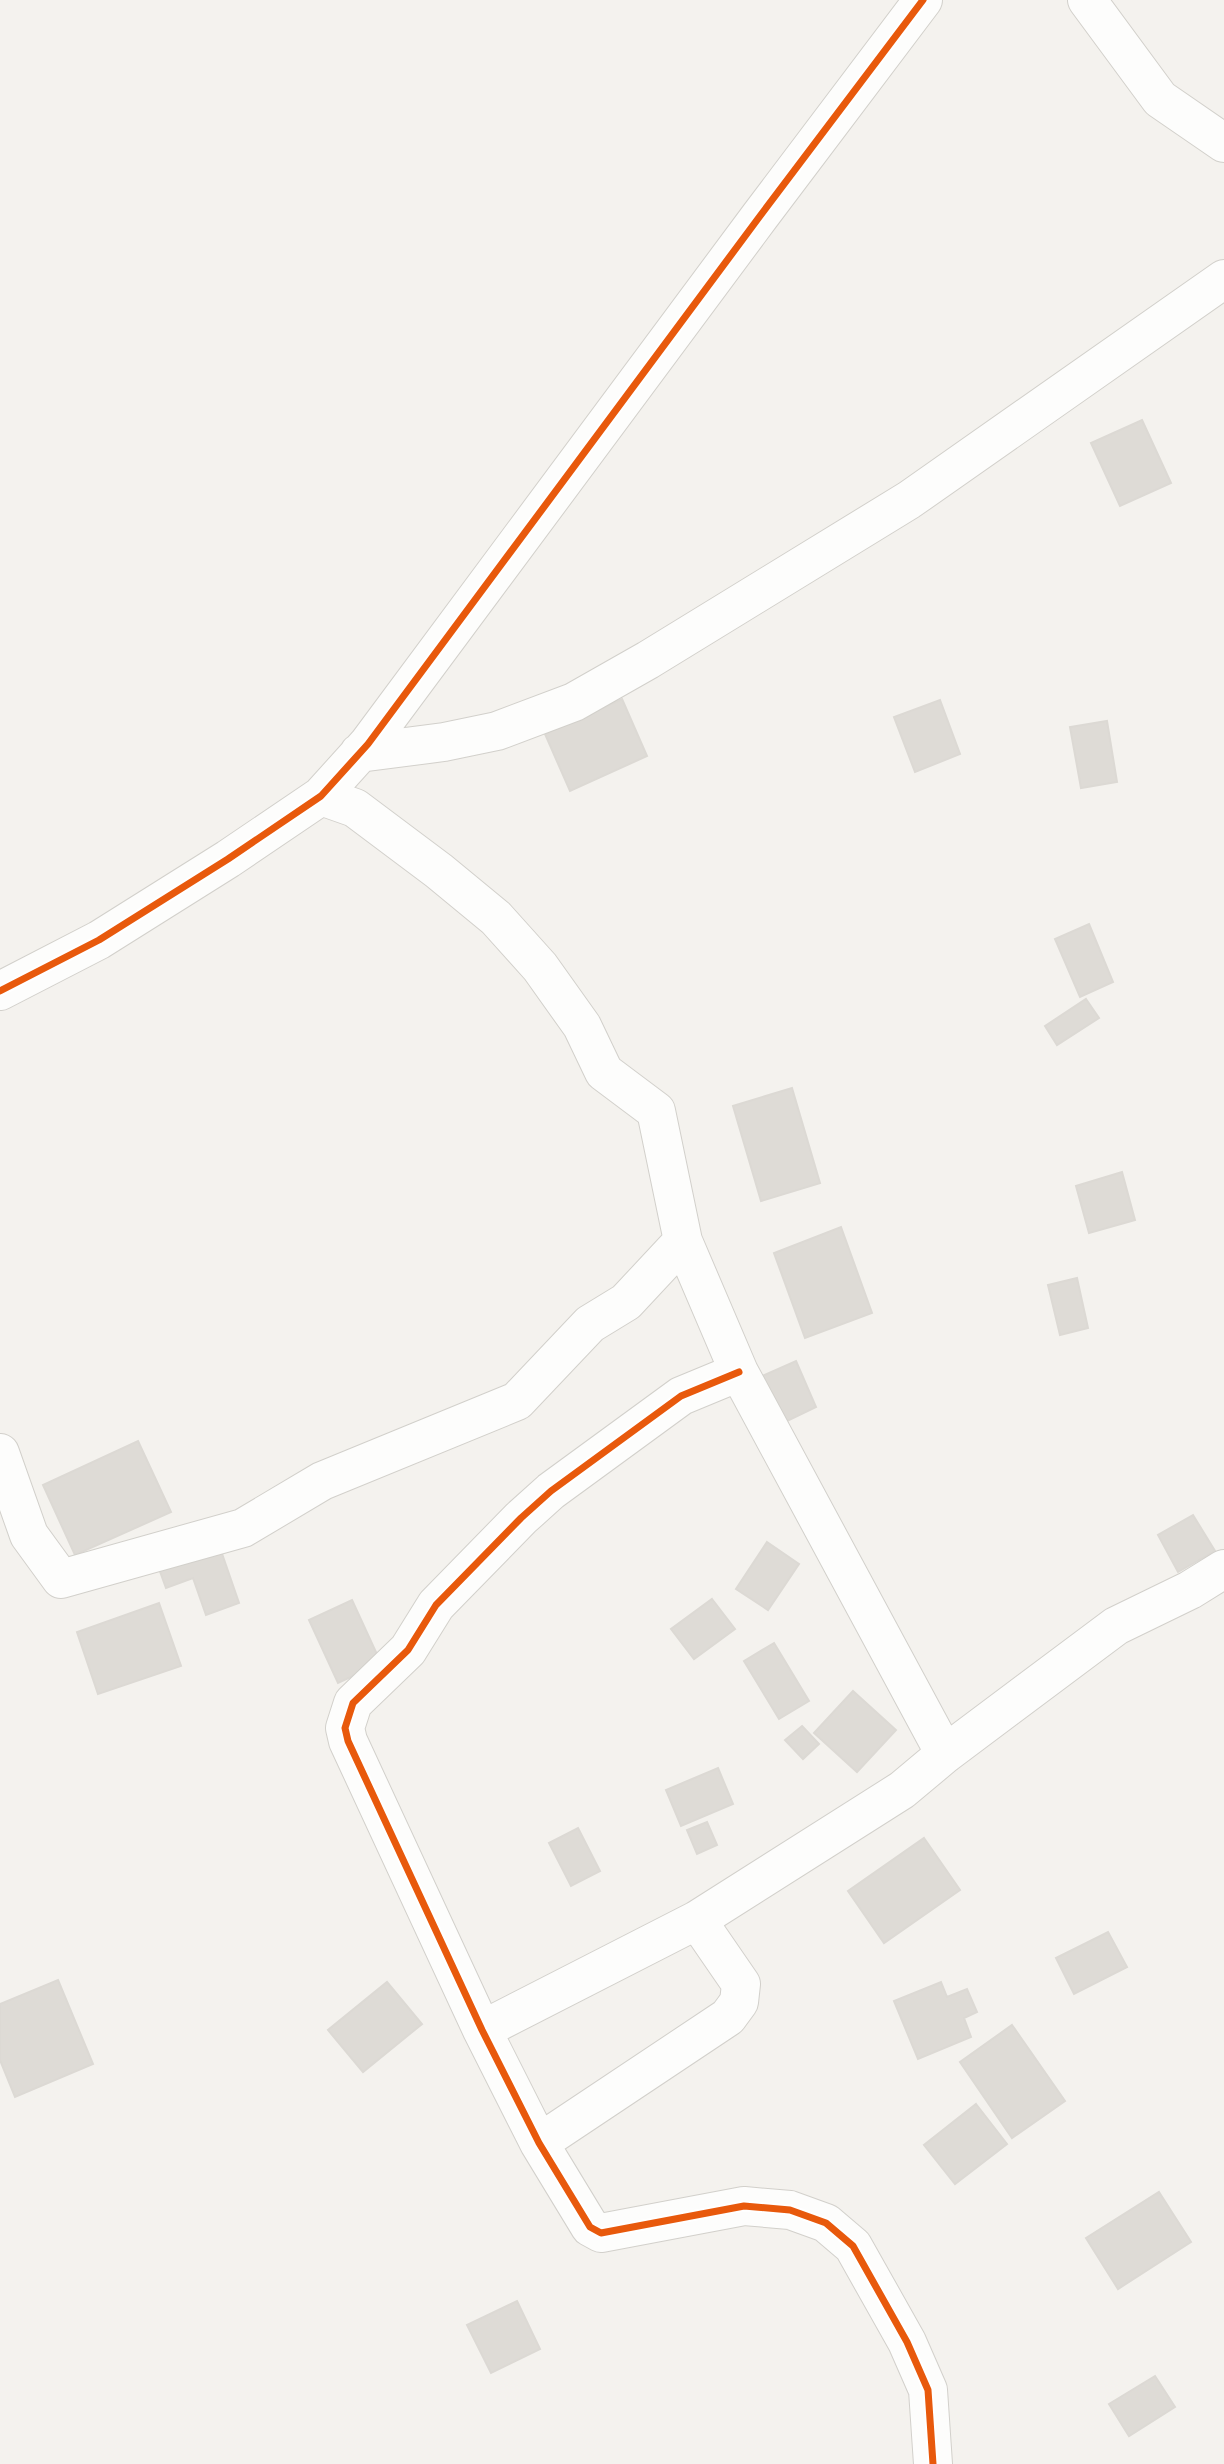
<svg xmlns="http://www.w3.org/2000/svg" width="1224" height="2464" font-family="Helvetica,sans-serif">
	<rect width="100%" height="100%" fill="#f4f2ee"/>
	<path fill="#dedbd6" stroke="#dcd9d4" stroke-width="2" d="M1142,420L1171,483L1120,506L1091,443Z
		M622,699L647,756L570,791L545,734Z
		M940,700L960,754L915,772L894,717Z
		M1107,721L1117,782L1081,788L1070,727Z
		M1089,924L1113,982L1080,997L1055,939Z
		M1086,999L1099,1018L1057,1045L1045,1026Z
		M792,1088L820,1183L761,1201L733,1106Z
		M1122,1172L1135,1220L1089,1233L1076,1186Z
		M841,1227L872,1313L805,1338L774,1253Z
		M1077,1278L1088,1328L1060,1335L1048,1285Z
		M796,1361L816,1407L781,1424L760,1377Z
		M138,1441L171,1512L75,1555L43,1485Z
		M1193,1515L1215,1551L1178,1572L1158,1535Z
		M218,1542L239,1603L206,1615L193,1578L166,1588L157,1563Z
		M767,1542L799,1564L768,1610L736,1589Z
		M712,1599L735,1629L694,1659L671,1629Z
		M352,1600L381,1663L338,1683L309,1620Z
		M159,1603L181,1666L98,1694L77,1632Z
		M774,1643L809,1701L779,1719L744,1661Z
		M853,1691L896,1730L857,1772L814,1733Z
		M802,1726L819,1744L803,1759L785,1740Z
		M718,1768L733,1804L681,1826L666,1790Z
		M707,1822L717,1845L697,1854L687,1830Z
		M578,1828L600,1871L571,1886L549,1843Z
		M924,1838L960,1890L884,1943L848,1891Z
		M1108,1932L1127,1967L1074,1994L1056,1958Z
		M58,1980L93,2064L15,2097L0,2060V2004Z
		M387,1982L422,2024L363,2072L328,2030Z
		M941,1982L947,1997L967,1989L977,2012L964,2018L971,2037L918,2059L894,2001Z
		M1012,2025L1065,2101L1012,2138L960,2062Z
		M976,2104L1007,2144L955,2184L924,2145Z
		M1159,2192L1191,2242L1118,2289L1086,2238Z
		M517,2301L540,2349L491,2373L467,2325Z
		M1155,2376L1175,2407L1129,2436L1109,2404Z"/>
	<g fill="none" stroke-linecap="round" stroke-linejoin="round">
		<g stroke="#d2d0cb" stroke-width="40">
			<path id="street" d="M1087,0L1160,99L1224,143
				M359,753L444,742L497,731L574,702L648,660L909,500L1224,279
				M321,796L355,808L439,871L496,918L540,967L582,1026L604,1072L656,1111L683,1241L739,1372L945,1754
				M0,991L99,940L228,859L321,796L368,744L760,216L923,0
				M739,1372L681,1396L551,1491L521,1518L436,1605L408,1650L353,1703L345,1728L348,1741L482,2030L539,2143L590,2227L601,2233L744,2206L790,2210L826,2223L853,2246L907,2342L928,2390L933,2464
				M0,1453L29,1535L61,1579L243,1528L322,1481L517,1401L590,1324L626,1302L683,1241
				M482,2030L697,1920L902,1790L945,1754L1116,1626L1190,1590L1224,1569
				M539,2143L728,2017L739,2002L741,1984L697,1920"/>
		</g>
		<use href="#street" stroke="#fdfdfc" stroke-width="38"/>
		<g stroke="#fff" stroke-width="11">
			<path id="cycleway" d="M0,991L99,940L228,859L321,796L368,744L760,216L923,0
				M739,1372L681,1396L551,1491L521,1518L436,1605L408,1650L353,1703L345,1728L348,1741L482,2030L539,2143L590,2227L601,2233L744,2206L790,2210L826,2223L853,2246L907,2342L928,2390L933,2464"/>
		</g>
		<use href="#cycleway" stroke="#e8590c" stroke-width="7"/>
	</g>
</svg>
